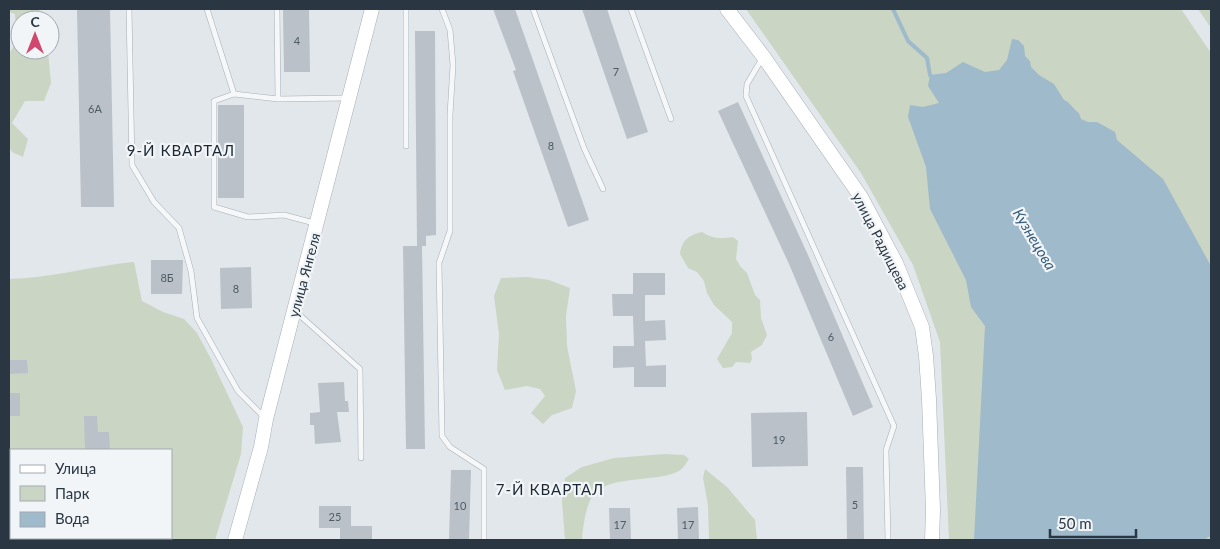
<svg xmlns="http://www.w3.org/2000/svg" width="1220" height="549" font-family="Lato,sans-serif">
	<rect width="100%" height="100%" fill="#e2e7eb"/>
	<path fill="#cad5c4" fill-rule="evenodd" d="M9,9H39L41,20H20V50H48V52L51,83L44,101H25L12,123L28,139L23,157L12,152L9,147V54L17,41L15,14L9,12Z
		M746,9H1181L1211,53V540H949L940,342L913,265L861,173Z
		M1198,9H1211V28Z
		M702,232C713,239 721,239 733,237L738,241L736,259L740,266L747,273L755,295L760,300L761,318L767,335L762,345L751,352L752,359L750,363L736,362L732,367L723,368L717,359L732,333V322L714,305L707,293L704,281L697,272L688,268L680,254C682,239 690,235 702,232Z
		M134,262L142,301L163,312L184,319L197,333L211,359L243,427L241,454L215,540H9V279C51,278 92,266 134,262ZM11,450H171V538H11Z
		M527,277L549,280L570,288L566,316L567,346L576,391L572,408L552,415L543,424L531,413L545,396L540,389L527,386L505,390L497,370L499,334L494,296L501,278Z
		M665,454L684,455L689,459C686,463 683,469 679,471C657,483 604,474 591,498C585,511 583,526 582,540H565L562,501L565,478L582,467L614,458Z
		M705,469L727,487L755,520L757,540H709L708,505L703,478Z"/>
	<path fill="#9ebacb" d="M1012,39L1018,40L1024,46L1025,56L1030,61L1031,67L1039,75L1054,84L1064,100C1070,102 1073,109 1079,113L1081,119L1088,122H1097L1115,132L1117,140L1163,179L1211,266V536L1203,540H974L985,326L971,307L966,280L930,209L926,167L908,117L910,105L923,107L939,103L928,86L930,75L946,73L963,62L985,72L999,70L1007,60Z"/>
	<g fill="none" stroke-linecap="round" stroke-linejoin="round">
		<path stroke="#9ebacb" stroke-width="4" d="M893,9L908,41L927,58L930,75L933,78"/>
	</g>
	<path fill="#bac1c8" d="M77,9H110L114,207H81Z
		M283,9H309L310,72H284Z
		M493,9H515L589,220L568,227L513,71L516,70Z
		M582,9H607L648,132L627,139Z
		M415,31H435L436,235L426,236V246H417Z
		M738,102L808,255L873,407L853,416L789,264L718,111Z
		M218,105H244V198H218Z
		M403,246H422L425,449H406Z
		M151,260H183L182,294H151Z
		M251,267L252,308L221,309L220,268Z
		M633,273H665V295H645V321L665,320L666,340L645,341L646,366L666,365V387H634V367L613,368V346H634L633,316H613L612,294H633Z
		M9,360H27L28,373L9,374Z
		M344,382L345,401H348L349,412H337L341,442L315,444L314,425H310V413L320,412L318,383Z
		M9,393H20V416H9Z
		M807,412L808,466L752,467L751,413Z
		M84,416H97L98,432H109L110,450H85Z
		M846,467H863L864,540H847Z
		M451,470H471L469,540H449Z
		M319,506H351V526H372V540H340V528H319Z
		M698,507L699,540H678L677,508Z
		M609,508H630L631,540H610Z"/>
	<g fill="none" stroke-linecap="round" stroke-linejoin="round">
		<g stroke="#a7afb5" stroke-width="6">
			<path id="lane" d="M129,9L132,165L154,202L179,228L191,271L197,318L238,391L264,417
				M207,9L234,94L278,99
				M277,9L278,99L347,98
				M406,9V146
				M442,9L450,30L453,65L450,115V231L439,263L442,436L450,447L484,469V540
				M533,9L584,148L603,189
				M631,9L671,119
				M763,57L747,84L746,96L894,426L886,450L888,540
				M234,94L214,101V207L248,217L284,215L314,223
				M295,311L360,369L361,458"/>
		</g>
		<g stroke="#a7afb5" stroke-width="15">
			<path id="secondary" d="M727,9L763,56L861,197L896,263L922,327L926,356L929,399L933,510L932,540
				M235,540L261,447L266,419L372,9"/>
		</g>
		<use href="#lane" stroke="#f5f7f9" stroke-width="5"/>
		<use href="#secondary" stroke="#fff" stroke-width="14"/>
	</g>
	<g text-anchor="middle" dominant-baseline="central" stroke-width="4.5" stroke-linejoin="round" paint-order="stroke">
		<g font-size="11" fill="#4e5a64">
			<text x="297" y="40">4</text>
			<text x="616" y="71">7</text>
			<text x="95" y="108">6А</text>
			<text x="551" y="145">8</text>
			<text x="167" y="277">8Б</text>
			<text x="236" y="288">8</text>
			<text x="831" y="336">6</text>
			<text x="779" y="439">19</text>
			<text x="855" y="504">5</text>
			<text x="460" y="505">10</text>
			<text x="335" y="516">25</text>
			<text x="620" y="524">17</text>
			<text x="688" y="524">17</text>
		</g>
		<g font-size="14" fill="#2a3743" stroke="#f2f5f8">
			<text transform="translate(881 241) rotate(63)">улица Радищева</text>
			<text transform="translate(304 275) rotate(-75)">улица Янгеля</text>
		</g>
		<g font-size="15" letter-spacing="1" fill="#1c2834" stroke="#f2f5f8">
			<text x="181" y="150">9-Й КВАРТАЛ</text>
			<text x="550" y="489">7-Й КВАРТАЛ</text>
		</g>
		<g font-size="15" font-style="italic" fill="#345b78" stroke="#f2f5f8">
			<text transform="translate(1035 239) rotate(59)">Кузнецова</text>
		</g>
	</g>
	<rect width="1220" height="549" fill="none" stroke="#2a3743" stroke-width="20"/>
	<rect x="10" y="449" width="162" height="90" fill="#f2f5f8" stroke="#a2a9b0"/>
	<rect x="20" y="465" width="25" height="8" fill="#ffffff" stroke="#a2a9b0"/>
	<text x="55" y="474" font-size="15" fill="#2a3743">Улица</text>
	<rect x="20" y="486" width="25" height="15" fill="#cad5c4" stroke="#a2a9b0"/>
	<text x="55" y="499" font-size="15" fill="#2a3743">Парк</text>
	<rect x="20" y="512" width="25" height="15" fill="#9ebacb" stroke="#a2a9b0"/>
	<text x="55" y="524" font-size="15" fill="#2a3743">Вода</text>
	<g transform="translate(35 35)"><circle r="24" fill="#f2f5f8" stroke="#a2a9b0"/>
	<path d="M0-4L9 19L0 12L-9 19Z" fill="#d0486f"/>
	<text y="-8" font-size="14" font-weight="bold" text-anchor="middle" fill="#2a3743">С</text>
	</g>
	<path d="M1050 529v8h86v-8" fill="none" stroke="#2a3743" stroke-width="2.5"/>
	<text x="1058" y="529" font-size="15" fill="#2a3743" stroke="#f2f5f8" stroke-width="4" paint-order="stroke">50 m</text>
</svg>
